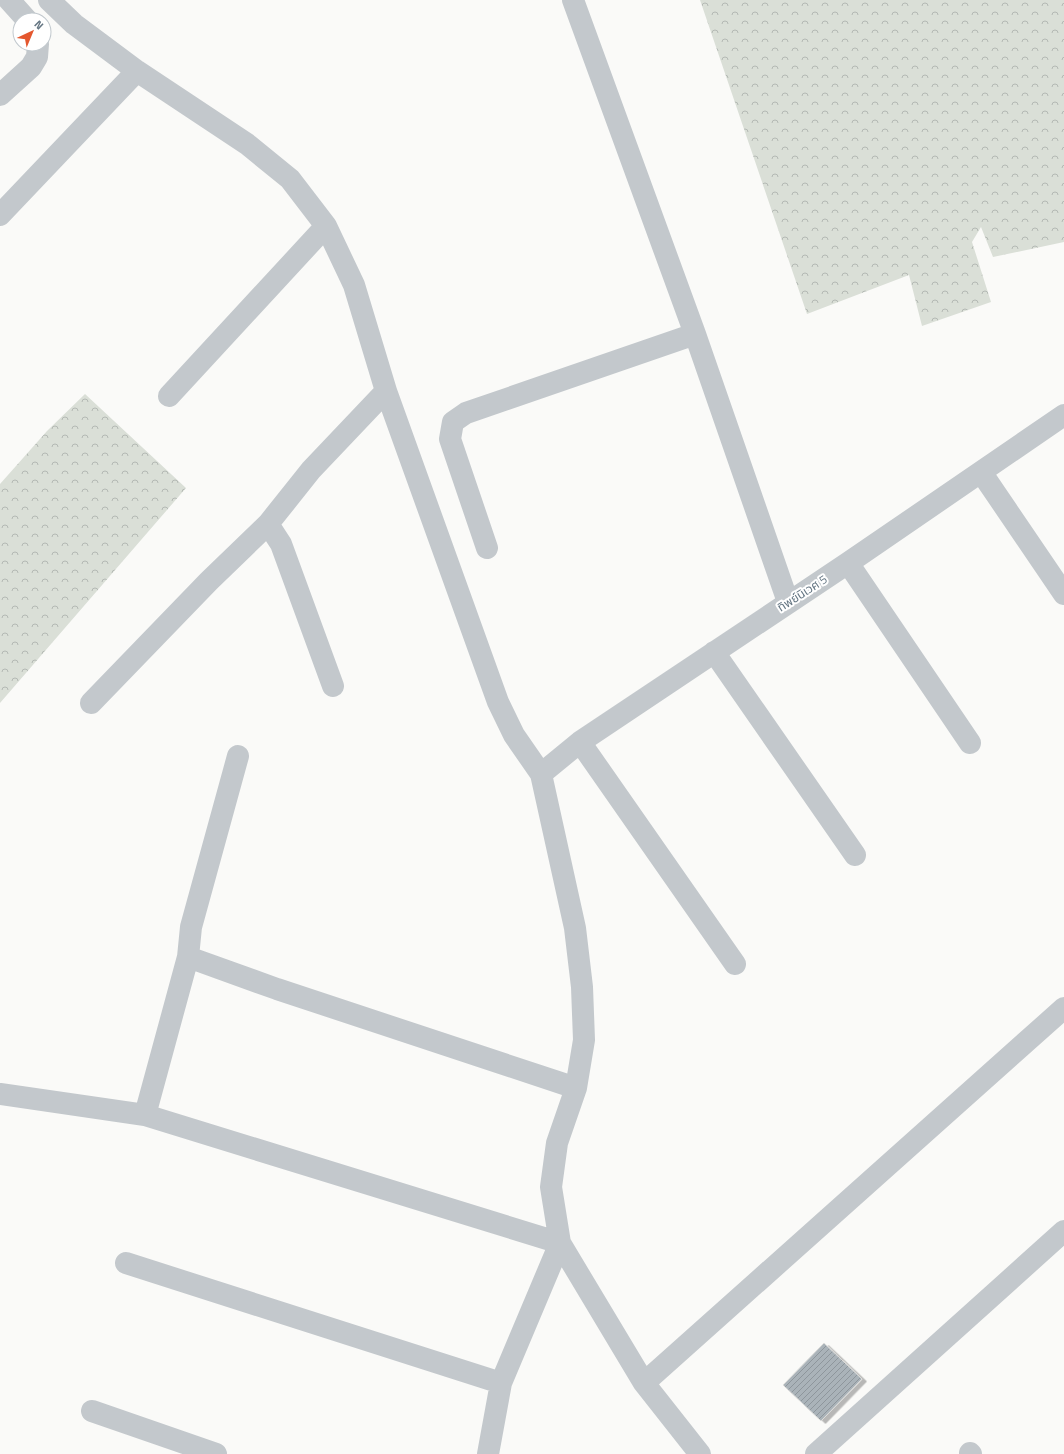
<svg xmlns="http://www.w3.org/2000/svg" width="1064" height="1454" font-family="'Titillium Web','Noto Sans Thai',sans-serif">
	<defs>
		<pattern id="forest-crowns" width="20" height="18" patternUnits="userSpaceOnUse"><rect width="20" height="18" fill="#dadfd7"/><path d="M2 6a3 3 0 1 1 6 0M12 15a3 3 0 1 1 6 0" fill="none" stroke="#b4b9b4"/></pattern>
		<pattern id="building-hatch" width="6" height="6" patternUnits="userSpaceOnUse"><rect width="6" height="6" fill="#aab3b9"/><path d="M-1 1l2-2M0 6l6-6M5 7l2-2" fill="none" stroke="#8e969c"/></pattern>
		<filter id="shadow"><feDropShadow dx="4.5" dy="2.5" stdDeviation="0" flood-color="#0004"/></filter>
	</defs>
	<rect width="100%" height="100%" fill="#fafaf8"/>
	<path fill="url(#forest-crowns)" d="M700,0H1064V242L993,257L981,227L972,242L991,302L922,326L909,275L807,314Z
		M85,394L186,488L0,703V484L47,431Z"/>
	<path fill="url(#building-hatch)" stroke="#dcdcda" filter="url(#shadow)" d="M824,1343L862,1379L821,1421L783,1385Z"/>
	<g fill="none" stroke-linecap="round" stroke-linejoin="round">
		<path stroke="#c3c8cc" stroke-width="22" d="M9,0L27,20
			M49,0L74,24L137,71L247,144L290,179L326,226L354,285L386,391L498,702L514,735L541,774L575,928L582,987L584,1040L576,1088L557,1143L551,1187L560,1243L644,1383L700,1454
			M573,0L695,334L788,602
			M0,95L31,67L37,57L38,44
			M0,215L137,71
			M169,396L326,226
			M981,472L1064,594
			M268,524L281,544L333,686
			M487,548L450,439L453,422L466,413L695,334
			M848,563L970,743
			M714,652L855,855
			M91,703L209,581L268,524L311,470L386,391
			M580,742L735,964
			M541,774L580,742L848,563L1064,415
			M188,957L277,989L576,1088
			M0,1094L145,1115L560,1243L501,1383L488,1454
			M145,1115L188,957L191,927L238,756
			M126,1263L501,1383
			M644,1383L1064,1008
			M92,1411L216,1454
			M970,1453L971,1454
			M816,1454L1064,1231"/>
	</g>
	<g text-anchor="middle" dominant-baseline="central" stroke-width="4" stroke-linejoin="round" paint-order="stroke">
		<g font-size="12" fill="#657683" stroke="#fff">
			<text transform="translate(802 593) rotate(-33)">ทิพย์นิเวศ 5</text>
		</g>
	</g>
	<g transform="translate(32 32) rotate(44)"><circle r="19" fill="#ffffff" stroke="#c1c8cd"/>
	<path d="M0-3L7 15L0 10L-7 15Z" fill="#e4572e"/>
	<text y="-6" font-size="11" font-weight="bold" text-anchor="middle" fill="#657683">N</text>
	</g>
</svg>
